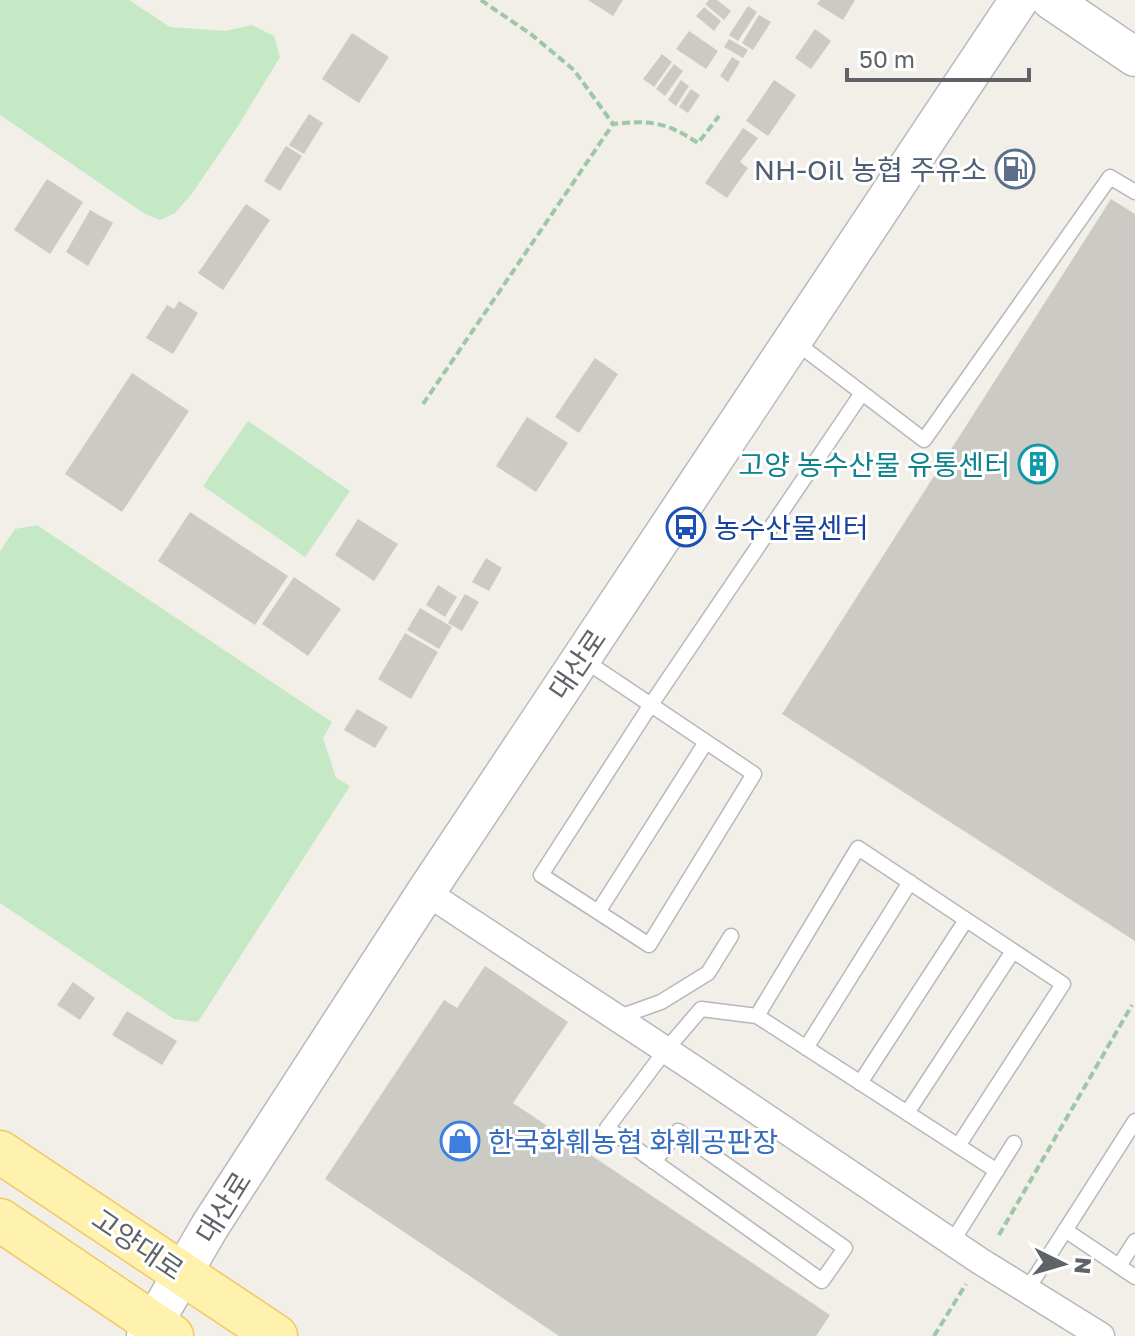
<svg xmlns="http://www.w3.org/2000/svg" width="1135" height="1336" font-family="'Golos Text','Noto Sans KR',sans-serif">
	<rect width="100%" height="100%" fill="#f1efe8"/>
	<path fill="#c5e8c5" d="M0,0H129L170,27L225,31L252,25L274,36L280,57L238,126L191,195L175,213L160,220L145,214L0,115Z
		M248,421L350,491L305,557L203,486Z
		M37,525L332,722L323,738L336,778L350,786L198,1022L174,1019L0,903V551L15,529Z"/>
	<path fill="#cccac5" d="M588,0H623L613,16Z
		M709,0H717L731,11L724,20L705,4Z
		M820,0H855L843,20L817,4Z
		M748,6L757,12L738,41L729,35Z
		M704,7L721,21L714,31L696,16Z
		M759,15L771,22L753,50L742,43Z
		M815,29L831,41L811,69L795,58Z
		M689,31L718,51L706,69L676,49Z
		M352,33L389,57L359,103L322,79Z
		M729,39L748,50L743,58L724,47Z
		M662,54L672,62L654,87L643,79Z
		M732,57L740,62L728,82L720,76Z
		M674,64L683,71L665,96L656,89Z
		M681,80L689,86L676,106L668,100Z
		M774,80L796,95L768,136L746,121Z
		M691,89L700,95L688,113L679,107Z
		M309,114L323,123L304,154L289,145Z
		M743,128L758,138L740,162L748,168L727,198L705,183Z
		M286,146L302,156L280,191L264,181Z
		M47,179L83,202L50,254L14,230Z
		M1111,199L1135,214V941L782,714Z
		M246,204L270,220L223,290L198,273Z
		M90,210L113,223L88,266L66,252Z
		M179,301L198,313L173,354L146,338L167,305L174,309Z
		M595,358L618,374L579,433L555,417Z
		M132,373L189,411L122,512L65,474Z
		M527,417L568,443L536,492L496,466Z
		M190,512L288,576L255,625L158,561Z
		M358,519L398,544L374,581L335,555Z
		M486,558L502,568L489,591L472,582Z
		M294,577L341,609L308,656L262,624Z
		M438,585L457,597L445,617L426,605Z
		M465,594L479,602L462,631L448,623Z
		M420,608L452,627L439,649L407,630Z
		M405,633L438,652L411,699L378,679Z
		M357,709L388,727L375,748L344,730Z
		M485,966L568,1022L513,1103L830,1315L816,1336H559L325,1179L444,1000L457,1008Z
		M73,982L95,998L80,1020L57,1005Z
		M127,1011L177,1041L162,1065L112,1035Z"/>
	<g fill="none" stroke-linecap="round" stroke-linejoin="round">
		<g stroke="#b5b8bc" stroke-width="17">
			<path id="lane" d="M794,341L924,440L1110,177L1135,192
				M581,658L754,774L649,945L541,875L650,706L862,393
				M598,912L706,742
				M757,1016L858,848L1063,984L958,1146
				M616,1018L661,1002L708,973L731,936
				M806,1048L910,882
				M860,1083L966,920
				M907,1113L1013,951
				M654,1162L678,1131L845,1248L822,1281L607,1128L665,1051L701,1009L757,1016L997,1171
				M1065,1230L1135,1277
				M952,1242L1014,1143
				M1119,1266L1135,1241
				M1027,1290L1135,1121"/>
		</g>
		<g stroke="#b5b8bc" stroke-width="29">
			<path id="street" d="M426,892L693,1068L980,1261L1101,1336"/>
		</g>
		<g stroke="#b6babf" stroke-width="41">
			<path id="secondary" d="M1051,0L1135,57
				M146,1336L210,1226L426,892L1019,0"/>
		</g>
		<g stroke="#f2c960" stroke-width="45">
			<path id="primary" d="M0,1152L276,1336
				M0,1220L172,1336"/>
		</g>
		<path stroke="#9cc7a9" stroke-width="4" stroke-dasharray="8 4" stroke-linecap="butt" d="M481,0L532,35L574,70L613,124C651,120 666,122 698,143L719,116
			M423,404L613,124
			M999,1235L1132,1005
			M934,1336L966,1284"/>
		<use href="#lane" stroke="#fff" stroke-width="14"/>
		<use href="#street" stroke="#fff" stroke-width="26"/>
		<use href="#secondary" stroke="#fff" stroke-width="38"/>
		<use href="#primary" stroke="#fff2af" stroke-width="42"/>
	</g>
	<defs>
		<g id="fuel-ring" transform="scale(2)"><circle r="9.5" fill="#fff" stroke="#5c6f8a" stroke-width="1.5"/><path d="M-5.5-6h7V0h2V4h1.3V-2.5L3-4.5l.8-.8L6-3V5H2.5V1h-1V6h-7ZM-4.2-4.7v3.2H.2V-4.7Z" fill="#5c6f8a"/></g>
		<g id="building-ring" transform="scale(2)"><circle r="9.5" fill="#fff" stroke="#0f9aa8" stroke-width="1.5"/><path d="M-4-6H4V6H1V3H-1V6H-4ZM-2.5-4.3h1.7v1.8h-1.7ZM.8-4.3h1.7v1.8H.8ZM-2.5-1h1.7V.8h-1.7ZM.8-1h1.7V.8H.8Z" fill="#0f9aa8"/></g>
		<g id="bus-ring" transform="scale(2)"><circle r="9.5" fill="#fff" stroke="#1a4fb4" stroke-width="1.5"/><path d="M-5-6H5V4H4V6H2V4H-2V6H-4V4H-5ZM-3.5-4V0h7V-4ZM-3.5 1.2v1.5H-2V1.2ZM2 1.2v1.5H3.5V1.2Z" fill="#1a4fb4"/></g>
		<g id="shop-ring" transform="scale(2)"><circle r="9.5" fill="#fff" stroke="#3f7fe0" stroke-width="1.5"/><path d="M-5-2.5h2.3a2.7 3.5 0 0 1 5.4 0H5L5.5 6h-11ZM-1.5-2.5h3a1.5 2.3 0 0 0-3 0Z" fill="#3f7fe0"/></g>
	</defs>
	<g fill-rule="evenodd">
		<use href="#fuel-ring" x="1015" y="169"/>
		<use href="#building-ring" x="1038" y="464"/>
		<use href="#bus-ring" x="686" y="527"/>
		<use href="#shop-ring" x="460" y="1141"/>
	</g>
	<g text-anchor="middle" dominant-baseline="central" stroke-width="6" stroke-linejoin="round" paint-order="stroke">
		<g font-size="28" fill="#4e5e75" stroke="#fff" text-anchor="end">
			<text x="987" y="169">NH-Oil 농협 주유소</text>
		</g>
		<g font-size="28" fill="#0d838f" stroke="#fff" text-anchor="end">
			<text x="1010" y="464">고양 농수산물 유통센터</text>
		</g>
		<g font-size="28" fill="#164399" stroke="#fff" text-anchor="start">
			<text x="714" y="527">농수산물센터</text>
		</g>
		<g font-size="28" fill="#5f6368" stroke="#fff">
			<text transform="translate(577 664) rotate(-56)">대산로</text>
			<text transform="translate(223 1207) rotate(-58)">대산로</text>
			<text transform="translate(138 1244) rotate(34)">고양대로</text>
		</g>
		<g font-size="28" fill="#366cbe" stroke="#fff" text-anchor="start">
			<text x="488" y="1141">한국화훼농협 화훼공판장</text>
		</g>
	</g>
	<g transform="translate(1063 1264) rotate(95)" stroke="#ffffff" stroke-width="6" paint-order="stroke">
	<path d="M0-6L14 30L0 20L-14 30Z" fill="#5f6368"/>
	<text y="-12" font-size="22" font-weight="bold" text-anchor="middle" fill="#5f6368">N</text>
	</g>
	<path d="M847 68v12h182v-12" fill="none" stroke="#5f6368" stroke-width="4"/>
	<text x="859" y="68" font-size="24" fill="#5f6368" stroke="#ffffff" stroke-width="6" paint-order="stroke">50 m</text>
</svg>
